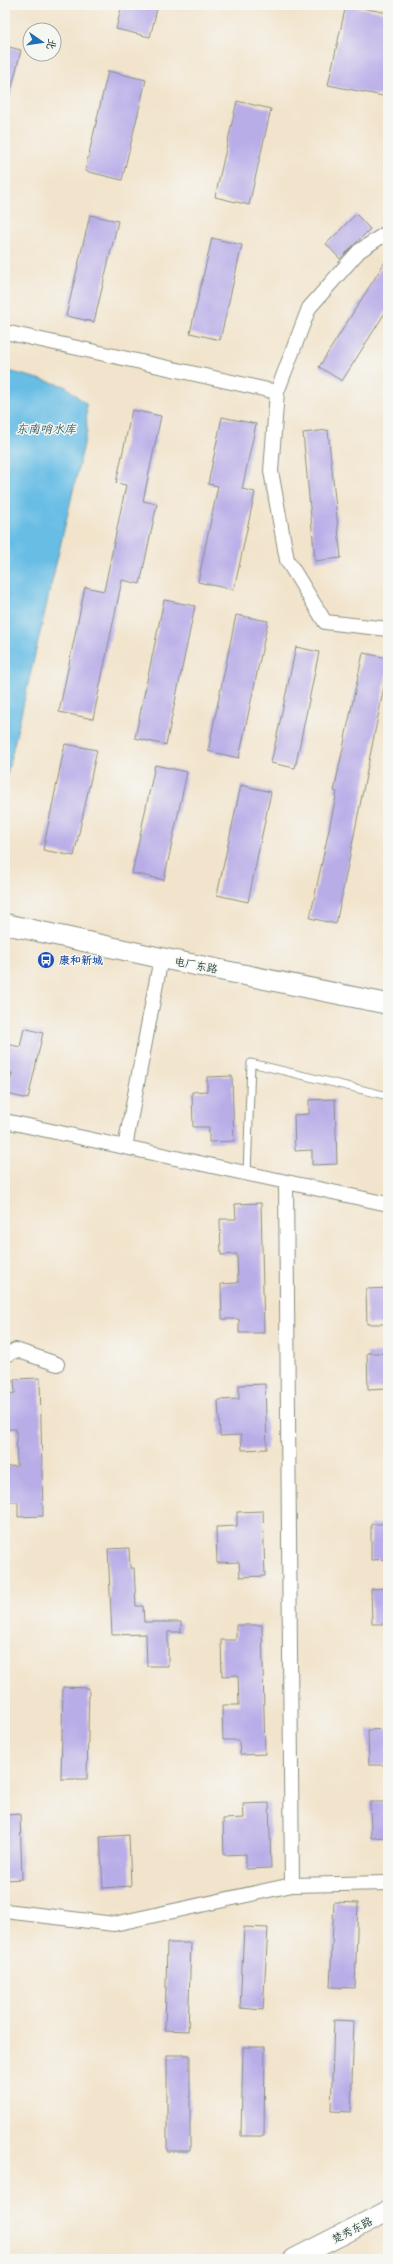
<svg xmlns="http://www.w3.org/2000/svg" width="393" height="2264" font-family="Delius,'LXGW WenKai TC',sans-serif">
	<rect width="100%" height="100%" fill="#f6f6f2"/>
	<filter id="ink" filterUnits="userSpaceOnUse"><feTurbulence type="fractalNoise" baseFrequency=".025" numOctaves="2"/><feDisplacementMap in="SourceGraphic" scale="8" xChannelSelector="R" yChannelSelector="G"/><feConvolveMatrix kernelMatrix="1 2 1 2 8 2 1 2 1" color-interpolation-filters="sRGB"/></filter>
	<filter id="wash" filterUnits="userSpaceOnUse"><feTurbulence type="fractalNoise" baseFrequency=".012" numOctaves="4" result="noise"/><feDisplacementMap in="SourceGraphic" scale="16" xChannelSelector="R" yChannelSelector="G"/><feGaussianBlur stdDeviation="0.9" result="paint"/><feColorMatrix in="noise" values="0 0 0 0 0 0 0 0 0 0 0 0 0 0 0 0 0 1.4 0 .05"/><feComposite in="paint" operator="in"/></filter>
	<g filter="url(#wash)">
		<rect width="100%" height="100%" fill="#f2e4cc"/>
		<path fill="#68bde5" stroke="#447d8c" d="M5,370L65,386L86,404L87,431L5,783Z"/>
		<g id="blocks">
			<path fill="#b9ade8" d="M122,5H158L150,37L116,29Z
				M346,5L388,13V97L328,85Z
				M5,46L21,50L10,95H5Z
				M108,71L146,80L122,180L85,171Z
				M237,101L271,109L249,205L215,197Z
				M356,214L370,229L340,259L326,244Z
				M90,215L118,221L94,322L66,316Z
				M212,238L242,245L220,340L190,333Z
				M388,257V308L342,381L319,367Z
				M132,410L161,416L143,501L157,504L140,584L122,580L93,719L59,712L85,587L104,591L126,485L116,483Z
				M222,417L256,424L242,489L255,492L234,590L198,582L218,486L208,484Z
				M328,430L341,558L315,561L303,433Z
				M164,600L195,606L166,745L135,738Z
				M236,615L268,621L239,758L208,751Z
				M296,647L319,652L295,768L271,763Z
				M363,653L388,658V667L336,924L310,918L337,792L334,791Z
				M65,744L97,750L74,856L43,850Z
				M155,765L187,772L164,880L132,873Z
				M241,785L271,792L248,902L217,895Z
				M24,1028L43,1033L28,1099L7,1094L12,1073L5,1072L7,1044L20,1047Z
				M232,1076L234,1141L209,1142V1127H193L192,1092L207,1091V1077Z
				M335,1099L337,1164L312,1165V1150L295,1151L294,1115L309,1114V1100Z
				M261,1203L264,1333H239V1319H222L221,1284L238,1283L237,1254L221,1255L220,1219H236L235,1204Z
				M388,1288V1324H367L366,1289Z
				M367,1353H388V1388L368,1389Z
				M40,1378L43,1516L18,1517V1502H5V1467L17,1466L16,1429H5V1394L15,1393L14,1379Z
				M265,1384L267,1449L242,1450L241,1435L220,1436L218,1400L239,1399V1385Z
				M263,1511L265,1576L240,1577L239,1562L217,1563L216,1527L237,1526V1512Z
				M371,1524H388V1559L371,1560Z
				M129,1548L130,1568H134L136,1606H143L144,1622H181V1632H168V1666H147L146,1634L112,1635L108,1549Z
				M388,1588V1624H372L371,1589Z
				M236,1625H262L265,1754L240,1755L239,1740H223L222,1705H239L238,1675L222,1676L221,1640H236Z
				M63,1687L89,1688L87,1779H61Z
				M388,1729V1765H369L368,1730Z
				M370,1802H388V1837L371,1838Z
				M269,1803L271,1868L246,1869V1854L224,1855L223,1819L244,1818L243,1804Z
				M20,1814L22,1879L5,1880V1815Z
				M129,1835L131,1886L103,1888L100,1837Z
				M334,1902L358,1903L355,1988L330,1987Z
				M244,1927L268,1928L263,2010L240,2008Z
				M167,1943H191L188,2031L165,2030Z
				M334,2020L354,2021L351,2112L331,2111Z
				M243,2047H265L264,2136H241Z
				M167,2055H190V2151H167Z"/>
		</g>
	</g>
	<g filter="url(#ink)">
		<use href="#blocks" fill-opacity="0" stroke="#889080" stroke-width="1"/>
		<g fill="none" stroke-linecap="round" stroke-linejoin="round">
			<g stroke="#889080" stroke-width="9">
				<path id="lane" d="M247,1174L251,1063L388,1096"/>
			</g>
			<g stroke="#889080" stroke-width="16">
				<path id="street" d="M388,232L359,251L309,308L277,392L271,471L287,560L325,622L388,629
					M5,332L277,392
					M5,1121L388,1204
					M125,1147L161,958
					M286,1182L292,1885
					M5,1356L16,1350L57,1364
					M5,1911L114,1924L292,1885L388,1883"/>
			</g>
			<g stroke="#889080" stroke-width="22">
				<path id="secondary" d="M5,924L161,958L388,1004
					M294,2259L388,2211"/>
			</g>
			<use href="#lane" stroke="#fff" stroke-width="7"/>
			<use href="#street" stroke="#fff" stroke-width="14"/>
			<use href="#secondary" stroke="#fff" stroke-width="20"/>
		</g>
	</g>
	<defs>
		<g id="bus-disc" transform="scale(0.9)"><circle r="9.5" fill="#1a4fb4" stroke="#f6f6f2"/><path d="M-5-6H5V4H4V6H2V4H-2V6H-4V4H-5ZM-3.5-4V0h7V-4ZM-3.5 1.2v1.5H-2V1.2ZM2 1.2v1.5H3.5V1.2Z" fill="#fff"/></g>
	</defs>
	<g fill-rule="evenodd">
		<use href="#bus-disc" x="46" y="960"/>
	</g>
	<g text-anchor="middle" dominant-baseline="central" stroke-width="3" stroke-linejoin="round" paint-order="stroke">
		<g font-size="11" font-weight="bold" fill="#164399" stroke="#f6f6f2" text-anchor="start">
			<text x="59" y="960">康和新城</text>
		</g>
		<g font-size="11" fill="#1f3d34" stroke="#f6f6f2">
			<text transform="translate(196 965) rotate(11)">电厂东路</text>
			<text transform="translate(352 2230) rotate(-27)">楚秀东路</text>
		</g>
		<g font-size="12" font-style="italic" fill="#315d60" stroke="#f6f6f2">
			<text x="46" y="428">东南哨水库</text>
		</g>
	</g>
	<rect width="393" height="2264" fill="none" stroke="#f6f6f2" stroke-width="20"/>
	<g transform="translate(42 42) rotate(103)"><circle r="19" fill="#f6f6f2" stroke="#a0aca6"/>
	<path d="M0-3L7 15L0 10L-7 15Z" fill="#1f6fb2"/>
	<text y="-6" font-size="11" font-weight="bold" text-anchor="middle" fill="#1f3d34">北</text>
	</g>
</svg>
